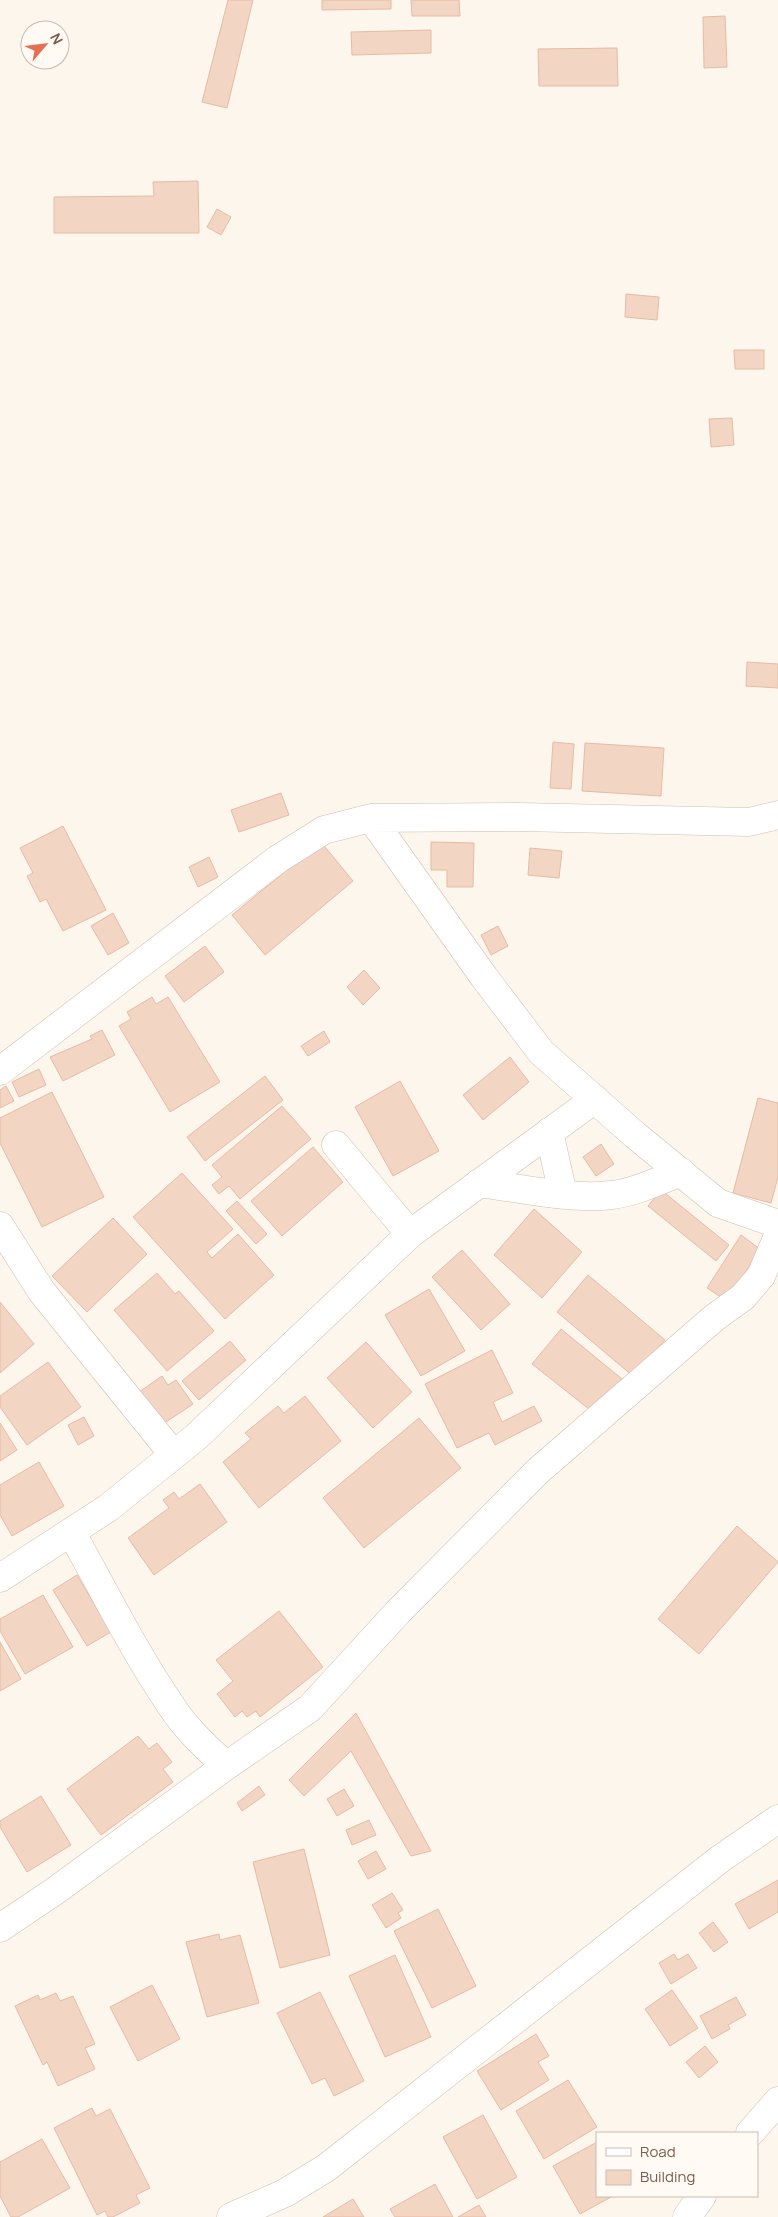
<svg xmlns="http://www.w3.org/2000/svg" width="778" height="2217" font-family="Manrope,sans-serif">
	<rect width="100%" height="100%" fill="#fdf6ec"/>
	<path fill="#f3d5c3" stroke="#e6bba3" d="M228,0H253L227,108L202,102Z
		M322,0H391V9L322,10Z
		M411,0H459L460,16H412Z
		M725,16L727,67L704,68L703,17Z
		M431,30V53L352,55L351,32Z
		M617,48L618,86H539L538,49Z
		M198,181L199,233H54V197L154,196L153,182Z
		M217,209L231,217L221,235L207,227Z
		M626,294L659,297L657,320L625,317Z
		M734,350H764V369H735Z
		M732,418L734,445L711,447L709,419Z
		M747,662L778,664V688L746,686Z
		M553,742L574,744L571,789L550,788Z
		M585,743L664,748L661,796L582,791Z
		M281,793L289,815L239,832L231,810Z
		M63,826L106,910L63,931L46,899L40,902L27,876L33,873L20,848Z
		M321,842L353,881L265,955L232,915Z
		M431,842L474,843L473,887H447V870H431Z
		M530,848L562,851L559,878L528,875Z
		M209,857L218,877L198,887L189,867Z
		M113,913L129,943L108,955L91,926Z
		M498,926L508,946L491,955L481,935Z
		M205,946L224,972L184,1002L165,976Z
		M364,970L380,988L363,1005L347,987Z
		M152,997L156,1004L168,997L220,1082L170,1112L119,1026L131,1019L127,1012Z
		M102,1030L115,1055L63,1081L50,1057L92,1039L90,1036Z
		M324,1031L330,1042L308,1056L301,1046Z
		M510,1057L529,1082L483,1120L463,1095Z
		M39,1069L46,1085L19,1097L12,1082Z
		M265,1076L283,1100L205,1161L187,1137Z
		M400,1081L439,1151L393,1176L355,1107Z
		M6,1086L14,1101L0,1108V1090Z
		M52,1092L104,1197L42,1227L0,1143V1118Z
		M758,1098L778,1103V1177L771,1203L733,1193Z
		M282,1106L311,1139L240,1199L229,1186L219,1194L212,1185L222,1177L212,1165Z
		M601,1144L614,1164L596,1176L583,1157Z
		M313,1147L343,1182L282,1236L251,1201Z
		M182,1173L233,1229L207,1252L212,1258L238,1234L274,1275L225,1319L133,1217Z
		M661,1190L729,1245L716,1261L648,1206Z
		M237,1201L267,1234L256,1244L226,1211Z
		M534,1209L582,1252L542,1298L494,1255Z
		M113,1218L147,1254L87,1312L52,1276Z
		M741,1235L760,1249L727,1301L707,1288Z
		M462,1250L510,1304L481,1330L432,1277Z
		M157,1273L175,1294L179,1291L214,1331L167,1371L114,1310Z
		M588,1275L665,1340L634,1377L557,1312Z
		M429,1289L465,1351L421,1376L385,1315Z
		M0,1302L34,1344L0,1373Z
		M561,1329L622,1379L594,1413L532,1364Z
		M230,1341L246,1360L199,1400L182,1381Z
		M366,1342L412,1392L373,1428L327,1378Z
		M492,1350L513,1393L493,1402L502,1422L534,1406L542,1421L495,1445L489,1433L457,1448L425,1384Z
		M48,1362L81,1407L27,1445L0,1407V1396Z
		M162,1376L168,1385L176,1380L193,1404L163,1424L139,1392Z
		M305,1396L341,1441L259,1508L223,1462L251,1439L245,1433L278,1406L284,1413Z
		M84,1417L94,1436L78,1445L68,1425Z
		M419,1418L461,1468L364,1548L323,1498Z
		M0,1423L17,1450L0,1461Z
		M39,1462L64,1506L12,1536L0,1515V1485Z
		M200,1484L227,1522L154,1575L128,1538L169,1508L163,1500L174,1492L179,1499Z
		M737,1526L778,1562L699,1654L658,1619Z
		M77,1575L111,1632L87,1646L53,1590Z
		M43,1595L73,1647L25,1674L0,1631V1619Z
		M279,1611L323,1667L260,1717L256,1711L247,1717L242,1711L235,1717L217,1694L233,1681L216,1660Z
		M0,1642L21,1679L0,1691Z
		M356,1713L431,1851L411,1856L351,1751L304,1796L289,1780Z
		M138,1736L149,1749L157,1743L172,1762L163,1769L173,1782L101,1835L67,1789Z
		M259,1786L265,1795L242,1811L237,1803Z
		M344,1789L354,1806L337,1816L327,1799Z
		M41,1796L71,1845L27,1872L0,1827V1821Z
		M369,1820L376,1835L352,1845L346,1830Z
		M304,1849L330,1955L280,1968L253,1862Z
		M376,1851L386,1869L368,1879L358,1861Z
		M778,1880V1912L749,1929L735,1904Z
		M392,1893L403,1910L398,1913L401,1918L386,1928L372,1905Z
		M438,1909L476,1986L432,2008L394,1931Z
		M713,1922L728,1942L714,1952L699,1933Z
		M219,1934L220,1940L240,1935L259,2003L207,2017L186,1942Z
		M674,1954L678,1960L688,1954L697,1968L671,1984L659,1963Z
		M395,1955L431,2037L385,2057L349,1976Z
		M152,1985L180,2039L138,2061L110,2007Z
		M672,1990L698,2028L670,2046L645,2009Z
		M320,1992L364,2081L334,2096L325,2078L312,2084L277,2013Z
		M56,1993L60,2001L73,1996L95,2044L85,2048L95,2069L58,2086L47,2062L43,2065L15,2006L38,1995L40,2000Z
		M736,1997L746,2015L728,2025L730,2029L712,2039L700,2016Z
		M536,2034L549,2056L538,2062L549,2080L501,2110L477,2071Z
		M705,2046L718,2062L699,2078L686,2062Z
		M568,2080L597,2127L544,2159L516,2111Z
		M92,2108L96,2116L110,2109L150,2188L136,2195L140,2203L113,2217H108L105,2211L97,2215L54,2128Z
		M483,2115L517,2177L477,2199L443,2137Z
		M42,2139L70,2188L18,2217H11L0,2196V2162Z
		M597,2142V2196H613L580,2214L553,2166Z
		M435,2184L453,2217H395L390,2209Z
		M353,2199L364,2217H323Z
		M479,2205L486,2217H458Z"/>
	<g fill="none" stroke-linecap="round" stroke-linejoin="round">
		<g stroke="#d1beb0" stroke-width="29">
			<path id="minor" d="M371,818L484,977L541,1052L635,1135L718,1203L778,1224
				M0,1071L278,859L324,830L371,818L519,817L749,822L778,815
				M549,1132L563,1194
				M336,1145L410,1234
				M479,1183C520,1188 571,1200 612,1195C635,1192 659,1181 681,1172
				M0,1226L42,1292L174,1455
				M71,1532C104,1590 134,1652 172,1707C186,1729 207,1748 226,1766
				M0,1578L108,1508L196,1437L410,1234L595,1099
				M0,1928L55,1891L226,1766L310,1708L398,1612L538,1471L714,1318L743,1297L761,1276L778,1236
				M750,2133L778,2101
				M231,2217L285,2193L326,2168L720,1859L778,1819
				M687,2217L702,2196"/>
		</g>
		<use href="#minor" stroke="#fff" stroke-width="28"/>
	</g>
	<rect x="596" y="2132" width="162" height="65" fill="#fffaf3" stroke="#cabbb1"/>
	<rect x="606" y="2148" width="25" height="8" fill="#ffffff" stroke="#cabbb1"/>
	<text x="640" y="2157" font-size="15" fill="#7a5c4d">Road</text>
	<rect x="606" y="2170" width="25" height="15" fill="#f3d5c3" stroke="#cabbb1"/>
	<text x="640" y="2182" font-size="15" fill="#7a5c4d">Building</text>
	<g transform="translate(45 45) rotate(62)"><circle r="24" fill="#fffaf3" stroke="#cabbb1"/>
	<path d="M0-4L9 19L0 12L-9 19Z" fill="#e76f51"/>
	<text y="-8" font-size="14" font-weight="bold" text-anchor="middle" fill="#7a5c4d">N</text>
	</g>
</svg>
